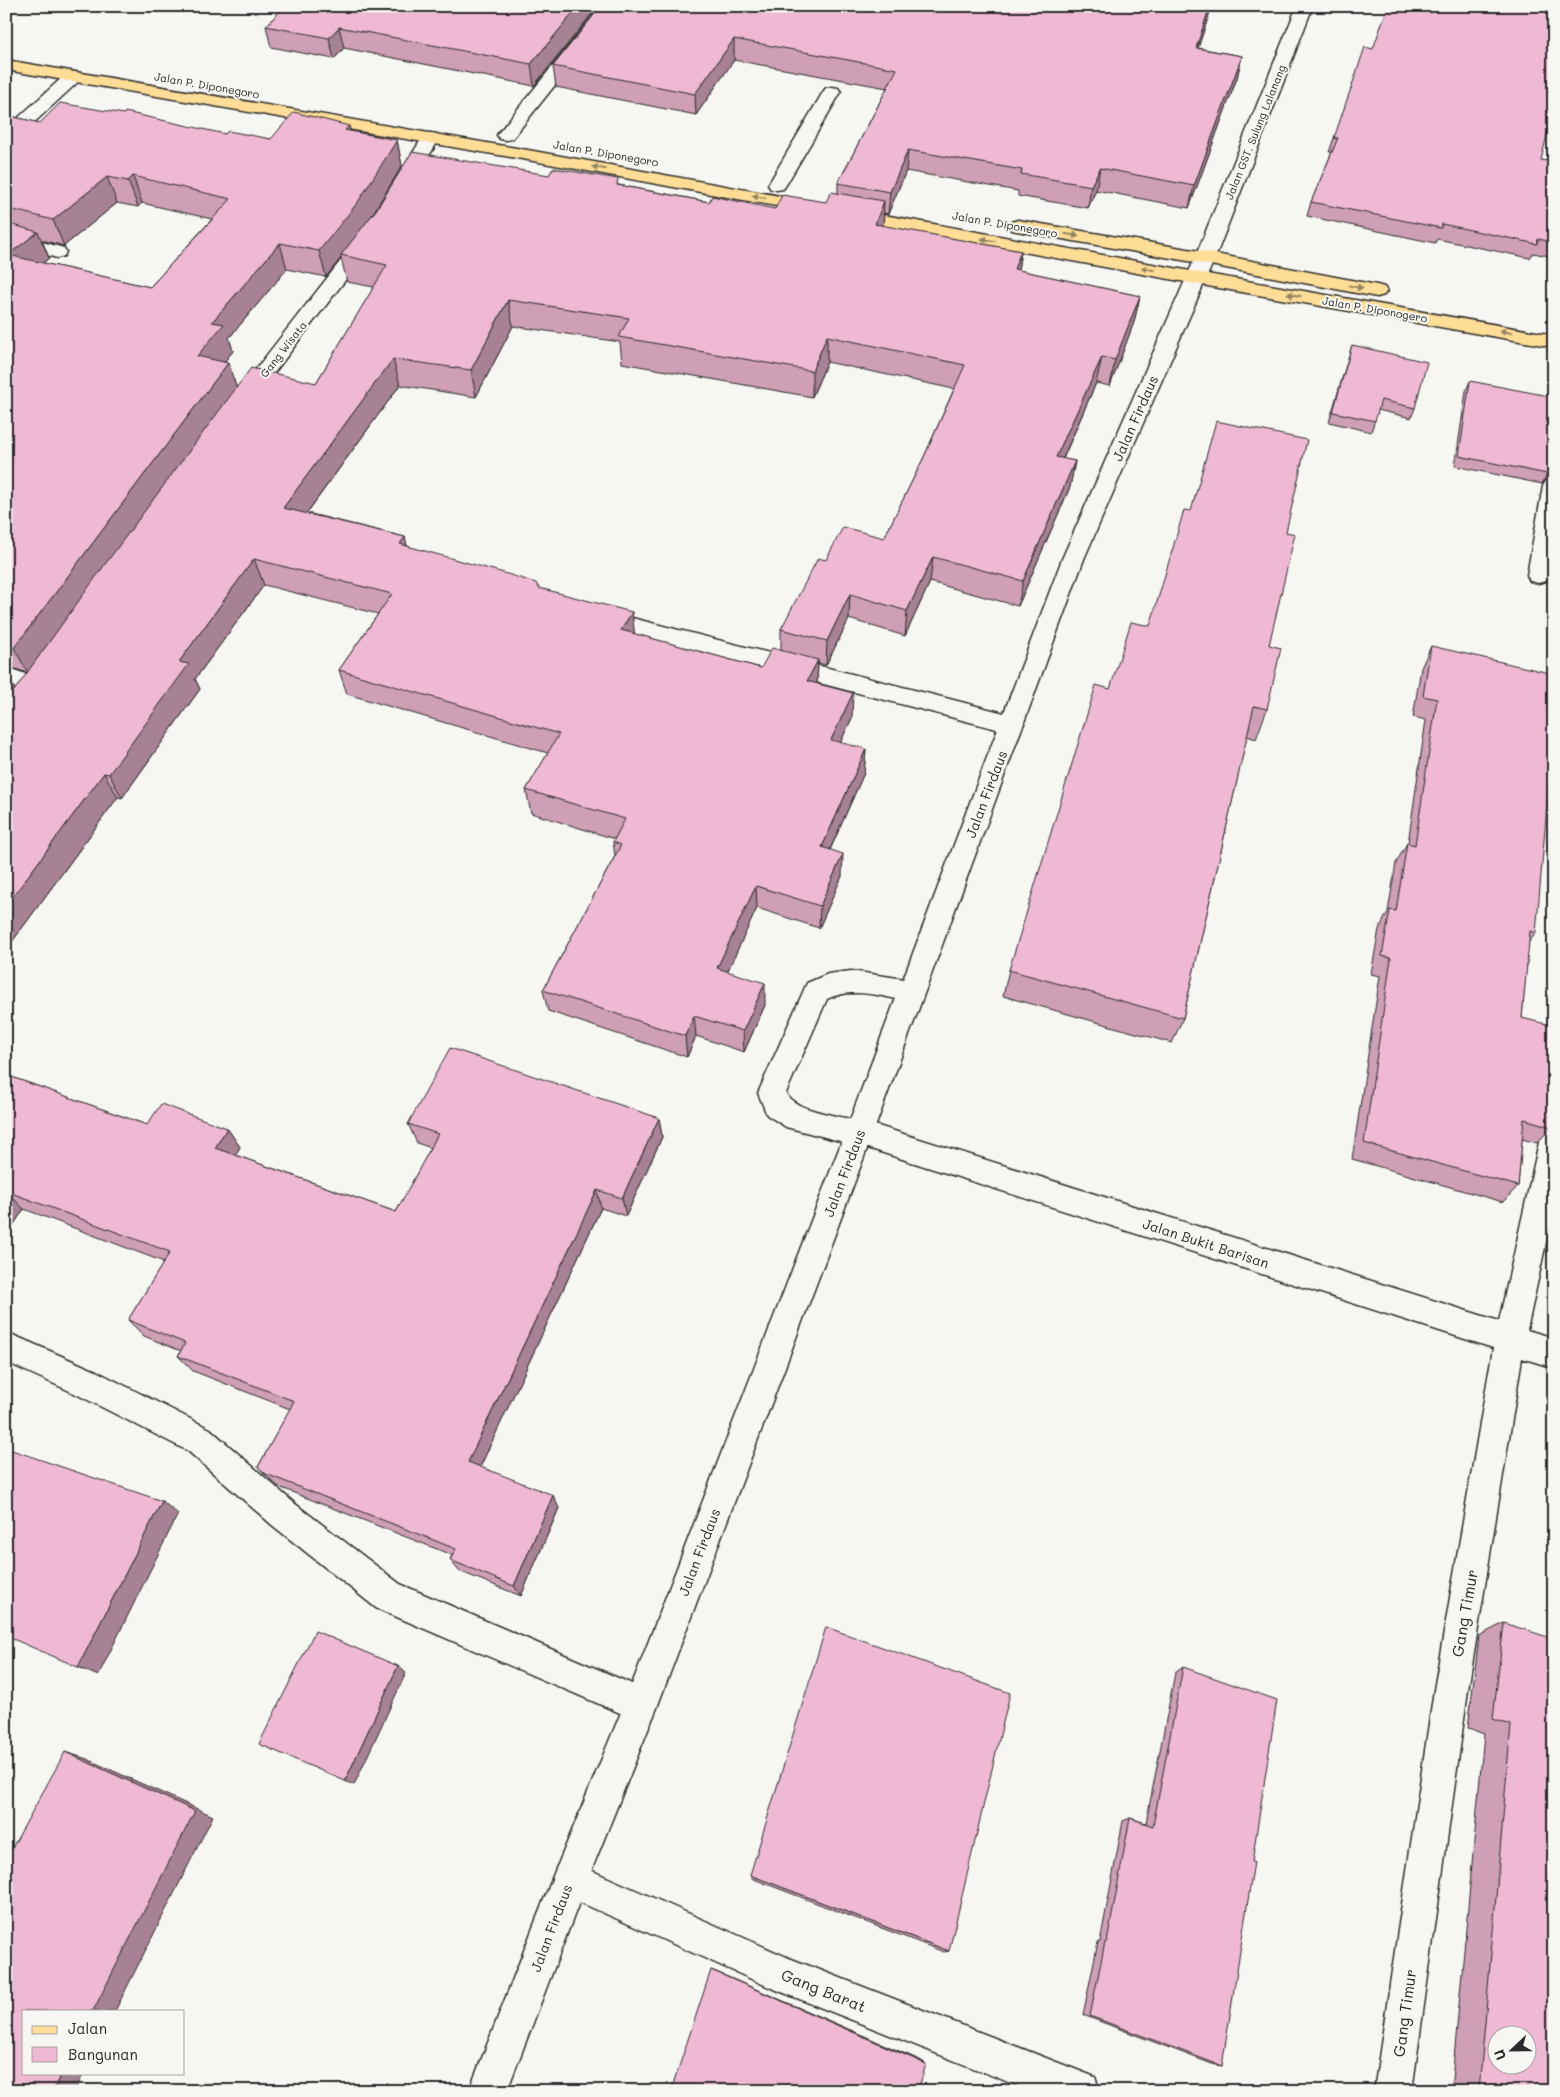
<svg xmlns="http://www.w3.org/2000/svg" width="1560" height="2097" font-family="Mali,sans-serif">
	<rect width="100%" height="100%" fill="#f6f6f2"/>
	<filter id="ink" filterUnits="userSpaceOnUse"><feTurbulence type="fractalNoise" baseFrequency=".02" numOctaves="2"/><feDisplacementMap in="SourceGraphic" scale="10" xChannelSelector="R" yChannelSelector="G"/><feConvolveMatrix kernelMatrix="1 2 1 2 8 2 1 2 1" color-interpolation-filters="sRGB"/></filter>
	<g filter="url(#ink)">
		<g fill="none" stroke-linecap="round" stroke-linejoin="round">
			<g stroke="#2b2b2b" stroke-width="3">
				<path id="service" d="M832,87L838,88L841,92L786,185L783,189L777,190L771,189L768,185L823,92L826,88Z
					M6,232L64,248L66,252L64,256L57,258L6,244Z
					M1554,479C1554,507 1560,557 1546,581L1538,583L1530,581L1527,575L1543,486L1546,481Z
					M597,609L1012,715L1020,718L1024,724L1020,730L1012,733L589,623L586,617L589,611Z
					M851,971L911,980L921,983L924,991L921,999L911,1002C884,997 853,986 827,999L786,1093C793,1112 850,1117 869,1124L873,1133L869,1142L859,1146L786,1127L767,1115L758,1093L807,983L828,974Z"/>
			</g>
			<g stroke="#2b2b2b" stroke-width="3">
				<path id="minor" d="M601,6H618L512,139L506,140L500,139L497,135L500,131Z
					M1297,6H1313L1215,258L1212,262L1205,264L1198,262L1195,258Z
					M73,72L79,73L82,77L79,81L12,143L6,144V129L67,73Z
					M431,133L437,134L440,138L411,185L408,189L402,190L396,189L393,185L422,138L425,134Z
					M367,234L374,236L376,240L248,407L241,409L234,407L231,402L234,397L360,236Z
					M6,667L42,680L46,686L42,692L34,695L6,685Z
					M859,1120L1499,1321L1540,1138L1544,1129L1554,1125V1206L1527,1330L1554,1338V1368L1522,1358L1468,1690L1412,2091H1374L1434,1690L1493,1348L849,1142L845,1133L849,1124Z
					M6,1332L96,1371L210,1429L294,1503L400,1584L653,1693L658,1705L653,1717L641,1722L376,1608L272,1525L188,1451L74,1393L6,1362Z
					M570,1861L789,1958L1095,2077L1100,2091H1031L769,1987L557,1892L552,1879L557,1866Z"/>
			</g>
			<g stroke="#2b2b2b" stroke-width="3">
				<path id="tertiary" d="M1205,252L1212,254L1215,258L1084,559L873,1133L658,1705L588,1879L507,2091H469L552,1879L624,1705L845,1133L1062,559L1195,258L1198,254Z"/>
			</g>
			<g stroke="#2b2b2b" stroke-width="3">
				<path id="primary" d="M6,60L528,150L1196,272L1554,335V347L1196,284L528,160L6,70Z
					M1018,220L1205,252L1377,285L1384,287L1387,291L1384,295L1377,297L1205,264L1011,230L1009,226L1011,222Z"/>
			</g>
			<use href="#service" fill="#f6f6f2" fill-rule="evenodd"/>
			<use href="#minor" fill="#f6f6f2" fill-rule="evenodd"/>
			<use href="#tertiary" fill="#f6f6f2" fill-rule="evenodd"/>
			<use href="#primary" fill="#fedd96" fill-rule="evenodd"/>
		</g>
		<path fill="#ce9fb5" stroke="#2b2b2b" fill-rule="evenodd" d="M23,6H63L57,12Z
			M285,6H598L534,86L344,48L334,59L271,47L266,26Z
			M601,6H1212L1198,48L1242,56L1237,78L1189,208L1096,190L1088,208L1018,196V191L906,171L888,214L884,213L883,226L1021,251L1018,270L1140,296L1134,322L1110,386L1096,383L1063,459L1075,461L1070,487L1018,606L930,582L905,636L849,619L826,665L818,663L817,684L852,718L840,743L866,749L864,773L830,850L842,876L819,928L757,908L727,971L765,1005L744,1052L696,1036L687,1057L548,1011L543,990L615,856L613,842L615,839L531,813L526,790L548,753L347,694L339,670L378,614L264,585L195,679L200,689L122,798L118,797L6,950V674L15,690L28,673L6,666V115L40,123L225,134L271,139L349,126L350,131L397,140L402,166L373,215L549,175L619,185L709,202L775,209L826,202L838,193V183L887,88L734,60L696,115L556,87L553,66ZM117,203L138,207L142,203L212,219L150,287L43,263L49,258L42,240L64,246ZM341,258L347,282L374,287L316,383L237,388L224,362L233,351L229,338L287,269L326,277ZM513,326L620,342L622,363L812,397L827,362L954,389L924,457L884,538L826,560L781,629V650L761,668L635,634L539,588L407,546L405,537L307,513L400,385L476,397Z
			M1334,138L1541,160L1554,162V257L1533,253L1530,258L1437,239L1435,243L1307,216L1311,202L1332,152H1329Z
			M1352,345L1415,408L1411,418L1378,410L1371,432L1329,422Z
			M1470,381L1554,478L1546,479L1542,484L1455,466L1466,391Z
			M1286,532L1269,645L1267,709L1256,739L1247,736L1183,1018L1172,1043L1003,996L1009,970L1110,689Z
			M1431,646L1536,933L1528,943L1522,1018L1553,1124L1552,1127L1537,1143L1522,1139L1518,1186L1503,1202L1352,1159L1380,976L1371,974L1379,929L1388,912L1396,863L1407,843H1408L1426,720L1413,717L1421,668Z
			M6,1075L147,1125L227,1128L240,1147L235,1155L396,1212L431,1148L417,1143L408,1124L659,1118L662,1137L626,1216L601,1208L480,1467L559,1508L521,1596L459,1571L450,1560L452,1555L279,1487L271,1480L258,1467L290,1409L193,1371L178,1356L181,1351L144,1336L128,1320L164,1262L24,1209L6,1236Z
			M1504,1623L1554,2091H1451L1484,1734L1468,1728L1479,1636Z
			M1183,1667L1222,2066L1212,2064L1083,2015L1098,1942H1100L1123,1821L1130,1818L1146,1823L1175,1673Z
			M750,1875L949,1951L944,1952L751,1878Z"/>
		<path fill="#a78294" stroke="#2b2b2b" d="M55,6H63L57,12Z
			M579,6H598L534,86L531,64Z
			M1210,6H1212L1191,69L1196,48Z
			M339,27L344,48L334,59L329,38Z
			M734,39V60L696,115L695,94Z
			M1242,56L1237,78L1189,208L1194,186Z
			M349,126L355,152L345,130Z
			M397,140L402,166L364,228L341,255V258L326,277L319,251Z
			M908,150L906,171L888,214L890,192Z
			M1100,168L1096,190L1088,208L1091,186Z
			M133,176L142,203L138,207L128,181Z
			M107,177L117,203L64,246L53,220Z
			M884,201L883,228L875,224Z
			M38,232L49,258L20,282L8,255Z
			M280,243L287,269L229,338L233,351L207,382L197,356L212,322Z
			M1021,251L1017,277L1014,269Z
			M1140,296L1134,322L1110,386L1115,360Z
			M508,300L513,326L476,397L471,370Z
			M827,336V362L812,397V371Z
			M1102,357L1096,383L1052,483L1056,457Z
			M393,359L400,385L292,533L283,508Z
			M228,363L237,389L28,673L14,648Z
			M1075,461L1070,487L1018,606L1023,581Z
			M1551,469H1554V478L1546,479L1542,484L1547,474Z
			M405,537L411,562L400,544Z
			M933,557L930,582L905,636L907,611Z
			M254,559L264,585L195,679L200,689L122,798L109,774L179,662Z
			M850,594L849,619L826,665L827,641Z
			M632,612L635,637L621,630Z
			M818,660L817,684L807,681Z
			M6,674L16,691L6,704Z
			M853,693L852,718L830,764L831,740Z
			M866,749L864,773L821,870L822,847Z
			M104,773L118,797L6,950V906Z
			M843,854L842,876L819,928L820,906Z
			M756,886L757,908L719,990L717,968Z
			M765,983V1005L744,1052L743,1031Z
			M694,1016L696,1036L687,1057L685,1036Z
			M659,1118L662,1137L626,1216L622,1198Z
			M227,1128L240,1147L228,1167L215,1148Z
			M597,1190L601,1208L476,1476L468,1462Z
			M6,1191L24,1209L6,1236Z
			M553,1495L559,1508L521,1596L514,1586Z
			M162,1501L178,1514L98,1676L78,1667Z
			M398,1666L406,1673L354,1785L345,1781Z
			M65,1752L87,1759L213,1816L115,2011H93Z
			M711,1970L714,1971L920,2060L926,2064Z
			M61,2073H84L75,2091H53Z"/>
		<path fill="#efb9d3" stroke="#2b2b2b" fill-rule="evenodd" d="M285,6H579L531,64L339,27L329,38L266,26Z
			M601,6H1210L1196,48L1242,56L1194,186L1100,168L1091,186L1021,174L1022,170L908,150L890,192L838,183L897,69L734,39L695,94L553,66Z
			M1388,6H1554V106L1541,160L1554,162V242L1538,239L1537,244L1442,224L1441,228L1311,202L1338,138H1334L1365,47L1373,49Z
			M60,103L124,114L125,112L225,134L228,131L271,139L294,112L349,126L345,130L397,140L358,202L319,251L280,243L212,322L224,324L197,356L228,363L14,648L6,646V223L38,232L8,255L150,287L231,199L133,176L128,181L107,177L53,220L6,208V115L40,123Z
			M412,152L549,175L553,168L618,179L617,185L709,202L712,196L775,209L782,195L826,202L831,192L884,201L875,224L1021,251L1014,269L1140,296L1115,360L1102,357L1056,457L1075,461L1023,581L933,557L907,611L850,594L827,641L781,629L818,558L826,560L843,527L884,538L924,457L965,365L827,336L812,371L619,337L629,318L508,300L471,370L393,359L283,508L405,537L400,544L504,573L536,583L539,588L632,612L621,630L761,668L772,648L818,660L807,681L853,693L831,740L866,749L822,847L843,854L820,906L756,886L717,968L765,983L743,1031L694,1016L685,1036L543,990L621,845L613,842L625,819L526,790L559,734L339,670L392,594L254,559L179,662L189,664L109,774L104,773L6,906V702L103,567L251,368L316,383L387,265L341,255L376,210Z
			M1352,345L1427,362L1415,408L1381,400L1375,421L1333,412Z
			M1470,381L1554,397V469H1551L1547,474L1459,456Z
			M1216,421L1307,440L1286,532L1295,534L1269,645L1281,648L1267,709L1254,706L1183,1018L1009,970L1096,685L1110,689L1131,622L1150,626L1184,510L1191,511Z
			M1431,646L1554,674V724L1536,933L1530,931L1522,1018L1554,1026V1121L1552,1127L1524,1119L1518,1186L1364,1143L1391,958L1382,956L1390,910L1396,911L1407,843L1415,845L1437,699L1423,696Z
			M450,1048L659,1118L622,1198L597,1190L468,1462L553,1495L514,1586L450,1560L456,1549L266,1474L258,1467L294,1401L178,1356L185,1343L128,1320L170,1252L6,1191V1075L147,1125L161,1104L227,1128L215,1148L396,1212L438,1134L408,1124Z
			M6,1448L162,1501L78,1667L6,1636Z
			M1504,1623L1554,1639V2091H1479L1511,1725L1493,1719ZM1498,2034H1528V2064H1498Z
			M826,1627L1010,1693L949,1951L750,1875Z
			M315,1631L398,1666L345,1781L259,1744Z
			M1183,1667L1277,1700L1252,1862H1254L1222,2066L1090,2016L1105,1942H1107L1130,1818L1153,1826Z
			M65,1752L195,1811L93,2011H24V2073H61L53,2091H6V1859Z
			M711,1970L926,2064L918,2091H671Z"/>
		<defs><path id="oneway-solid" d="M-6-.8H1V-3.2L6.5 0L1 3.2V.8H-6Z" transform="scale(1.25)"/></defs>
		<g fill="#948460">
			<use href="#oneway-solid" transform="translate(599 168) rotate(-170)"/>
			<use href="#oneway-solid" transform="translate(759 197) rotate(-170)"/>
			<use href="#oneway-solid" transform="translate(1072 235) rotate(10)"/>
			<use href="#oneway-solid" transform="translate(988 240) rotate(-170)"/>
			<use href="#oneway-solid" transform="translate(1148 269) rotate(-170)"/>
			<use href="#oneway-solid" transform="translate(1356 287) rotate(11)"/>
			<use href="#oneway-solid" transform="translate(1294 295) rotate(-170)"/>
			<use href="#oneway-solid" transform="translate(1506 332) rotate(-170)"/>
		</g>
	</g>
	<g text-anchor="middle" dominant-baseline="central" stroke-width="4" stroke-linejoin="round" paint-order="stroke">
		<g font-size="11" fill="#2b2b2b" stroke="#f6f6f2">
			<text transform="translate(207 85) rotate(10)">Jalan P. Diponegoro</text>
			<text transform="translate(1255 132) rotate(-68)">Jalan GST. Sulung Lalanang</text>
			<text transform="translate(606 153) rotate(10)">Jalan P. Diponegoro</text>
			<text transform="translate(1005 224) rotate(10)">Jalan P. Diponegoro</text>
			<text transform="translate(1375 309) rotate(10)">Jalan P. Diponogero</text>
			<text transform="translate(283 349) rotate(-52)">Gang Wisata</text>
		</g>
		<g font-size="14" fill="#2b2b2b" stroke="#f6f6f2">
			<text transform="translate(1135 418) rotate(-66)">Jalan Firdaus</text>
			<text transform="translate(986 794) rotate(-69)">Jalan Firdaus</text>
			<text transform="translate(844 1173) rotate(-69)">Jalan Firdaus</text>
			<text transform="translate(1206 1243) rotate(18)">Jalan Bukit Barisan</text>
			<text transform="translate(699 1552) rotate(-69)">Jalan Firdaus</text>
			<text transform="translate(551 1928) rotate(-69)">Jalan Firdaus</text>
		</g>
		<g font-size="16" fill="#2b2b2b" stroke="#f6f6f2">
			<text transform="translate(1464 1613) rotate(-80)">Gang Timur</text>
			<text transform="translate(824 1990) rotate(22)">Gang Barat</text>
			<text transform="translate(1404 2013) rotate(-82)">Gang Timur</text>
		</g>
	</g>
	<rect width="1560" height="2097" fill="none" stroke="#f6f6f2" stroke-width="25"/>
	<rect x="12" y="12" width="1535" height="2072" fill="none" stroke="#2b2b2b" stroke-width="2" filter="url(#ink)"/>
	<rect x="22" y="2010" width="162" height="65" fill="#f6f6f2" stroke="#a5a5a2"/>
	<rect x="32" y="2026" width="25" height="8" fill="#fedd96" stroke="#a5a5a2"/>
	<text x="68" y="2034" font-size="15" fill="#2b2b2b">Jalan</text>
	<rect x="32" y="2047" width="25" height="15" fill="#efb9d3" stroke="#a5a5a2"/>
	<text x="68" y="2060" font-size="15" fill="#2b2b2b">Bangunan</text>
	<g transform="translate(1512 2050) rotate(248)"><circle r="24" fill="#f6f6f2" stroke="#a5a5a2"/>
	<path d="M0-4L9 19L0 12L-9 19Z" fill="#2b2b2b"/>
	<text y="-8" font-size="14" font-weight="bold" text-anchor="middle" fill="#2b2b2b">U</text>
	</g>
</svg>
